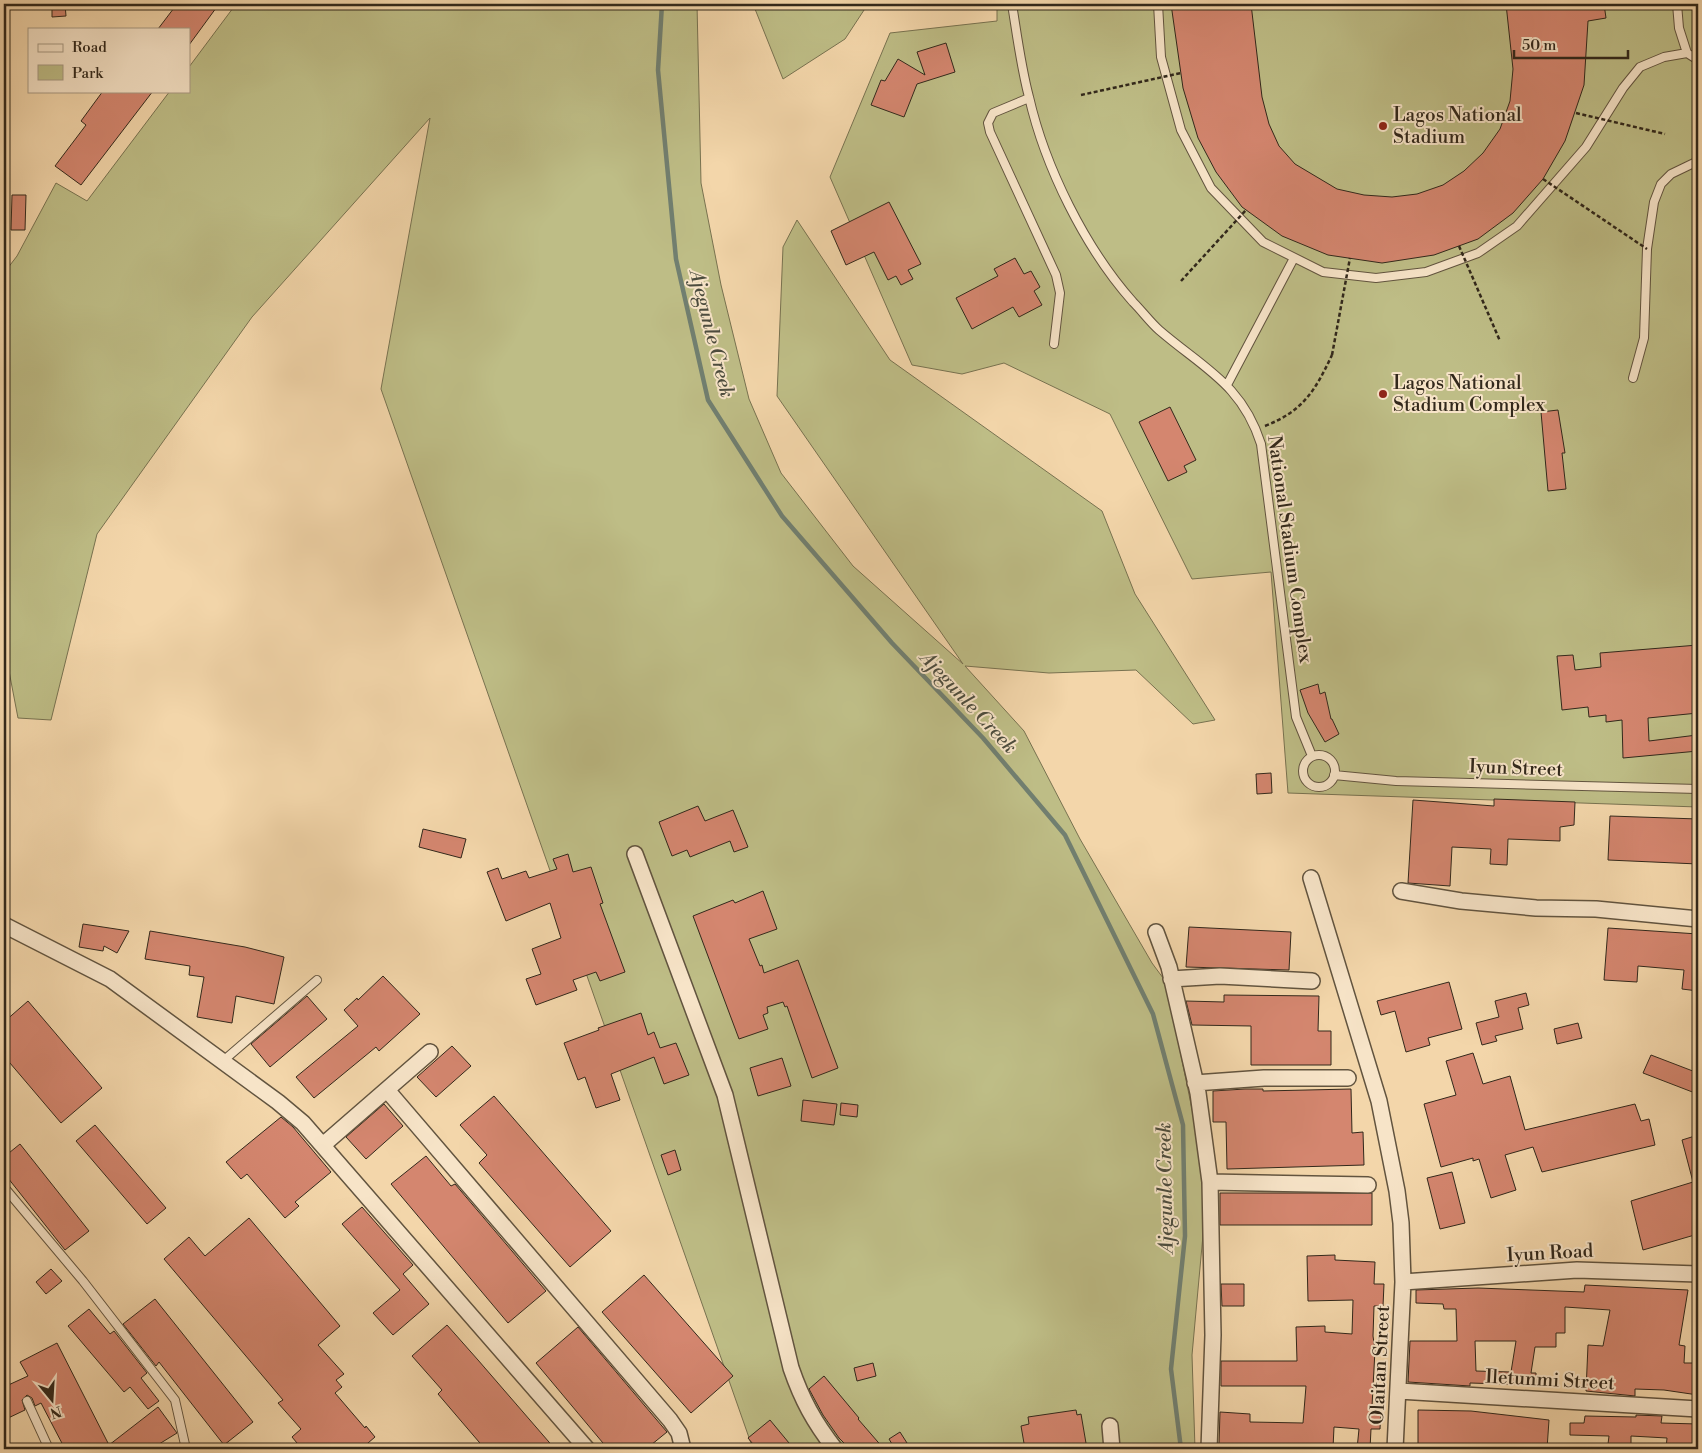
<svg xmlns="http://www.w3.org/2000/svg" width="1702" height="1453" font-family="'Libre Bodoni',serif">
	<rect width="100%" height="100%" fill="#f3d6aa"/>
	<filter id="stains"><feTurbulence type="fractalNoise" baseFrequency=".004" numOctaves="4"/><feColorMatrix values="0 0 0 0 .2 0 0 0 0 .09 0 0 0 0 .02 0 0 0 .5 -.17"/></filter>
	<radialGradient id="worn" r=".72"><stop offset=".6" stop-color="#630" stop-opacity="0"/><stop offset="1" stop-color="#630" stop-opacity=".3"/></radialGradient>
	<path fill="#bebd86" stroke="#787250" d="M236,4H697L701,183L721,285L749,399L781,473L853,566L963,664L777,396L783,247L797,220L890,360L1102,511L1135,594L1215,720L1193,724L1136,670L1049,673L965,666L1024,731L1080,839L1152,963L1166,982L1204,1168L1203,1235L1192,1355L1195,1449H753L381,389L430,118L252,317L97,534L51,720L18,718L4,645V273L17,256L56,183L87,201L170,91H189V67Z
		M753,4H868L845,39L783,79Z
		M997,4H1698V807L1288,793L1271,572L1192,579L1110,414L1004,363L962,374L912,365L830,177L890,33L997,21Z"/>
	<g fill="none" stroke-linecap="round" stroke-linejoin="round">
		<path stroke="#717f70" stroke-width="4.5" d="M662,4L658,70L676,259L708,400L782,516L892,643L983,738L1065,835L1153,1014L1183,1125L1185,1236L1171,1369L1181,1449"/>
	</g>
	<path fill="#d4866f" stroke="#32281b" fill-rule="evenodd" d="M52,4H65L66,16L52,17Z
		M177,4H219L189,45V29H158Z
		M1171,4H1251L1262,97L1269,124L1279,146L1295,164L1337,189L1364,195L1392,197L1417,194L1443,185L1464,171L1483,153L1500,129L1510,101L1513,69L1506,4H1604L1606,18L1588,21L1584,85L1565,141L1543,179L1513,213L1478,239L1434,255L1382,263L1328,255L1282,236L1242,207L1216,172L1198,138L1183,88Z
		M946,43L955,72L917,84L904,117L871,105L881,80L885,81L898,59L925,75L917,52Z
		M103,91H153L81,185L55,166L86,125L81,121Z
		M12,195H26L25,230H11Z
		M889,202L921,264L908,270L913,279L901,285L896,276L888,280L874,252L846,265L831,231Z
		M1015,258L1024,274L1031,271L1040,287L1034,291L1042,305L1019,317L1013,307L972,329L956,298L998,276L994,269Z
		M1170,407L1196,460L1184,466L1187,472L1168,481L1139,422Z
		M1558,410L1565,453H1562L1566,489L1548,491L1541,412Z
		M1698,645V713L1648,718L1649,741L1697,735L1698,751L1623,758L1622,720L1606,722V715L1589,717L1588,707L1562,710L1557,656L1573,655L1575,670L1601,667L1600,653Z
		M1318,684L1320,694L1325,692L1331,719H1332L1339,734L1325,742L1308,713L1300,690Z
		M1271,773L1272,793L1257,794L1256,774Z
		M1494,799L1575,802L1574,825L1560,827V841L1508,839L1507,865L1490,864L1491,849L1452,847L1450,886L1408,883L1413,800L1494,806Z
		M698,806L705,821L733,810L748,847L734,852L730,841L690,857L687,850L672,856L659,822Z
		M1610,816L1698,819V864L1608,860Z
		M423,829L466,839L461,858L419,847Z
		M568,854L573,872L591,867L603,903L600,904L625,972L600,981L596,972L573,980L577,990L536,1005L526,979L541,974L532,949L561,938L550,903L506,921L487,872L498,868L502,879L526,871L529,878L557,869L553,859Z
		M763,891L777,929L749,939L760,966L762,965L764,973L798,960L838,1068L812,1078L787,1006L785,1007L783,1002L767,1007L768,1013L763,1015L768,1029L739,1039L693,916L733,900L735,903Z
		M83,924L129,931L117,953L104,946L103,951L79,947Z
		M1189,927L1291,932L1289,970L1186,967Z
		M1608,928L1698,934V991L1682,989L1684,970L1638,966L1637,982L1604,980Z
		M150,931L245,947L284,957L274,1004L236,996L232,1023L197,1017L204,977L189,975L190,966L145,959Z
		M383,976L420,1014L379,1051L376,1047L314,1098L296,1077L358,1026L344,1010L357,998L358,1000Z
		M1449,982L1462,1029L1428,1038L1430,1045L1406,1052L1395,1011L1381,1015L1377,1001Z
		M1526,993L1529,1005L1518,1008L1523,1029L1495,1036L1497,1041L1482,1045L1476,1023L1499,1017L1495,1001Z
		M1224,995L1319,996L1318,1031H1331V1065H1251V1026L1192,1025L1186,1001L1224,1002Z
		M307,996L327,1019L270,1067L251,1044Z
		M28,1001L102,1088L61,1123L4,1056V1022Z
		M641,1013L648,1035L654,1032L660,1048L676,1043L689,1075L664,1084L654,1057L611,1074L620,1100L596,1108L585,1077L578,1080L564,1043L599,1030L598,1028Z
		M1578,1023L1582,1038L1557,1044L1554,1029Z
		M452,1046L471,1066L436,1097L417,1077Z
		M1473,1053L1483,1084L1510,1076L1525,1130L1635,1104L1641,1121L1649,1119L1655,1145L1542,1172L1533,1147L1505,1155L1516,1190L1491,1198L1479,1159L1473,1161V1158L1441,1167L1424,1104L1456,1095L1446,1061Z
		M1651,1055L1698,1073L1695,1093L1643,1073Z
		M782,1058L791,1086L758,1096L750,1068Z
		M1245,1089H1263V1091L1351,1089L1352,1133L1363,1132L1364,1165L1227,1169L1226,1122H1213V1091Z
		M494,1096L611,1231L570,1267L479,1163L487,1155L460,1125Z
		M803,1100L837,1104L834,1125L801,1121Z
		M841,1103L858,1105L857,1117L840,1115Z
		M384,1104L403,1126L366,1159L346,1137Z
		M281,1117L293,1127L331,1172L295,1202L299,1206L285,1218L247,1174L241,1179L226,1162Z
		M95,1125L166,1208L147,1224L76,1141Z
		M1698,1135V1186L1695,1187L1698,1197V1234L1643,1250L1631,1201L1693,1182L1682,1140Z
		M20,1144L89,1231L65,1250L4,1173V1157Z
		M675,1150L681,1170L668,1175L661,1155Z
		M426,1156L451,1186L455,1184L546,1291L508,1323L391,1184Z
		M1452,1172L1465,1223L1440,1229L1427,1178Z
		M1220,1193H1372V1225H1220Z
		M362,1207L413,1265L403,1274L429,1304L393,1335L373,1313L400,1290L342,1224Z
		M249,1218L340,1326L318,1345L344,1374L336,1380L342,1387L335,1393L365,1428L366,1426L375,1437L361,1449H302L292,1437L301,1429L278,1403L283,1400L164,1259L189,1237L205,1256Z
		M1335,1255V1260L1375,1262L1374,1284H1384L1383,1306H1374L1373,1336L1375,1350L1372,1406H1381L1380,1429H1371L1370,1449H1357L1359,1429L1334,1427L1333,1448L1283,1446V1449H1254V1446L1219,1444L1220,1412L1250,1414V1422L1303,1423L1306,1386H1221V1361H1297L1296,1327L1325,1326V1332L1352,1334L1353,1300L1308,1301L1307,1256Z
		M51,1269L62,1281L46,1294L36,1282Z
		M644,1275L733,1376L691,1413L602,1312Z
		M1221,1284H1244V1306H1222Z
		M1585,1285L1688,1290L1679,1345L1685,1346L1684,1363H1695L1698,1395L1664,1390L1635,1389V1396L1586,1391L1588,1345L1603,1346L1610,1310L1565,1307V1333H1556V1347H1535L1531,1373H1536V1385L1470,1383V1386L1408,1382L1410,1341H1457L1456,1309H1444L1443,1304L1416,1303V1290L1478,1288L1584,1292ZM1475,1341H1516L1511,1372L1476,1371Z
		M155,1299L253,1422L224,1445L159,1362L156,1366L123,1324Z
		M89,1309L110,1334L114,1331L147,1373L141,1378L159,1401L148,1409L130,1387L124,1392L68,1326Z
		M447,1325L478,1360L555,1449H485L438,1394L442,1390L412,1356Z
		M578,1327L667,1432L646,1449H608L536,1363Z
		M57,1343L109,1445L158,1407L177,1433L151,1449H65L41,1403L35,1406L32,1398L27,1395L22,1400L25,1410L4,1420V1387L28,1376L20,1362Z
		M873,1363L876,1376L857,1381L854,1368Z
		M824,1376L859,1418L858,1419L884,1449H850L839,1438L823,1415L809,1389Z
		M1076,1410L1077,1415L1081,1414L1087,1449H1025L1021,1426L1029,1424L1028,1417Z
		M1418,1410L1471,1411L1549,1420L1547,1449H1418Z
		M1636,1415L1662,1416L1661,1423L1698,1424V1449H1666L1667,1438L1631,1436V1446L1608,1444L1609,1436L1570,1435V1423H1584L1585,1416L1636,1417Z
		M770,1420L794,1449H757L748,1438Z
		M900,1432L907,1443L895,1449L889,1439Z"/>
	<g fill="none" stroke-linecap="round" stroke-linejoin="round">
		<g stroke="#62543f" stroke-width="10">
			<path id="lane" d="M1012,4C1017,35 1021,67 1029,97C1045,167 1085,248 1133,302C1142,311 1150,322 1159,330C1203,368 1242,384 1261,444L1296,717L1312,756
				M1158,4L1161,57L1181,130L1211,188L1263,242L1323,272L1376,278L1426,272L1478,253L1517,226L1586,147L1623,88L1640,67L1664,57L1687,53
				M1677,4L1679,28L1687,53L1698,60
				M1029,98L993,113L988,123L990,132L1056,275L1060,293L1054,344
				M1633,378L1644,338L1647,249L1654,202L1661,184L1671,174L1698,161
				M1227,385L1294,258
				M1303 771a16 16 0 1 1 32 0a16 16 0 1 1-32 0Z
				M1334,775L1396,781L1698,789
				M223,1061L317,980
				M4,1187L83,1281L175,1400L186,1449
				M27,1401L49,1449"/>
		</g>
		<g stroke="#62543f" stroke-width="18">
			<path id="street" d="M635,854L725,1095L791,1368C802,1400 814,1422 835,1449
				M1311,878L1379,1101L1397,1191L1401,1223L1403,1282L1395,1449
				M1401,891L1461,901L1536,908L1596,909L1698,919
				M4,925L110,979L278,1102L303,1123L587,1449
				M1156,932L1169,967L1198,1093L1210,1182L1213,1335L1209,1449
				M1171,979L1220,976L1312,981
				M1195,1083L1264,1078H1348
				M387,1090L670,1420L679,1433L682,1445L679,1449
				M323,1145L430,1052
				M1210,1182L1368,1185
				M1403,1282L1577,1270L1698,1274
				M1399,1391L1698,1409
				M1110,1426L1112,1449"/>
		</g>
		<path stroke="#32281b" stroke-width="2.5" stroke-dasharray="4 2.5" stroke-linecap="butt" d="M1265,426C1303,411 1315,391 1332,355"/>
		<use href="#lane" stroke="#f7e4c8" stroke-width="8"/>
		<use href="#street" stroke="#f7e4c8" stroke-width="15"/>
		<path stroke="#32281b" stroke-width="2.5" stroke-dasharray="4 2.5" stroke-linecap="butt" d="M1081,95L1181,73
			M1576,113L1665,134
			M1543,179L1647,249
			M1459,246L1500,341
			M1181,281L1246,210
			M1332,355L1350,258"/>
	</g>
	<g fill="#8f2418" stroke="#f7e4c8" stroke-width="2">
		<circle cx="1383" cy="126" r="5"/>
		<circle cx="1383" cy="394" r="5"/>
	</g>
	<g text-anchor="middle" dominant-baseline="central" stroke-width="4" stroke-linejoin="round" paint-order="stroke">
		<g font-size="19" fill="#32281b" stroke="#f7e4c8" text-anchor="start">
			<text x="1393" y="115">Lagos National<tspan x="1393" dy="22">Stadium</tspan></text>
			<text x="1393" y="383">Lagos National<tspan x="1393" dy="22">Stadium Complex</tspan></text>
		</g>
		<g font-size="19" fill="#32281b" stroke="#f7e4c8">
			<text transform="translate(1290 549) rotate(82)">National Stadium Complex</text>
			<text transform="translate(1516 768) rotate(2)">Iyun Street</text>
			<text transform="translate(1550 1253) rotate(-3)">Iyun Road</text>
			<text transform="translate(1380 1365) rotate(-87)">Olaitan Street</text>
			<text transform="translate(1550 1380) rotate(3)">Iletunmi Street</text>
		</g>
		<g font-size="20" font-style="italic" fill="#4c4c3e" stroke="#f7e4c8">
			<text transform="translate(711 334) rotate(76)">Ajegunle Creek</text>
			<text transform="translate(968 703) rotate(47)">Ajegunle Creek</text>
			<text transform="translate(1166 1188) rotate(-91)">Ajegunle Creek</text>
		</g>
	</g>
	<rect width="1702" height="1453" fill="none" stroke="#f3d6aa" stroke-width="20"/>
	<rect x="5" y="5" width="1692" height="1443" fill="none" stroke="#32281b" stroke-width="2.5"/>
	<rect x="10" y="10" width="1682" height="1433" fill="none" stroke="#32281b"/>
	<rect x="28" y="28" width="162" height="65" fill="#f7e4c8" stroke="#a89983"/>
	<rect x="38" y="44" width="25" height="8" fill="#f7e4c8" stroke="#a89983"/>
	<text x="72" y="52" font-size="15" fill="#32281b">Road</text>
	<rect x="38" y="65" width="25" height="15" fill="#bebd86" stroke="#a89983"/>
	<text x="72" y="78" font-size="15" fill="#32281b">Park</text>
	<g transform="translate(52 1400) rotate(162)" stroke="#f7e4c8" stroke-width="4" paint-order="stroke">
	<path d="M0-4L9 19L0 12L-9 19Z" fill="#32281b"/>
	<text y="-8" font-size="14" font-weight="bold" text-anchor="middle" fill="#32281b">N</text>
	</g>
	<path d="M1514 50v8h114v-8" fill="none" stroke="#32281b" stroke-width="2.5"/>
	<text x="1522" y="50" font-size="15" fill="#32281b" stroke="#f7e4c8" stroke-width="4" paint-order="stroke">50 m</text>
	<rect width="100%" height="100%" filter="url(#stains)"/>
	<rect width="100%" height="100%" fill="url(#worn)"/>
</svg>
